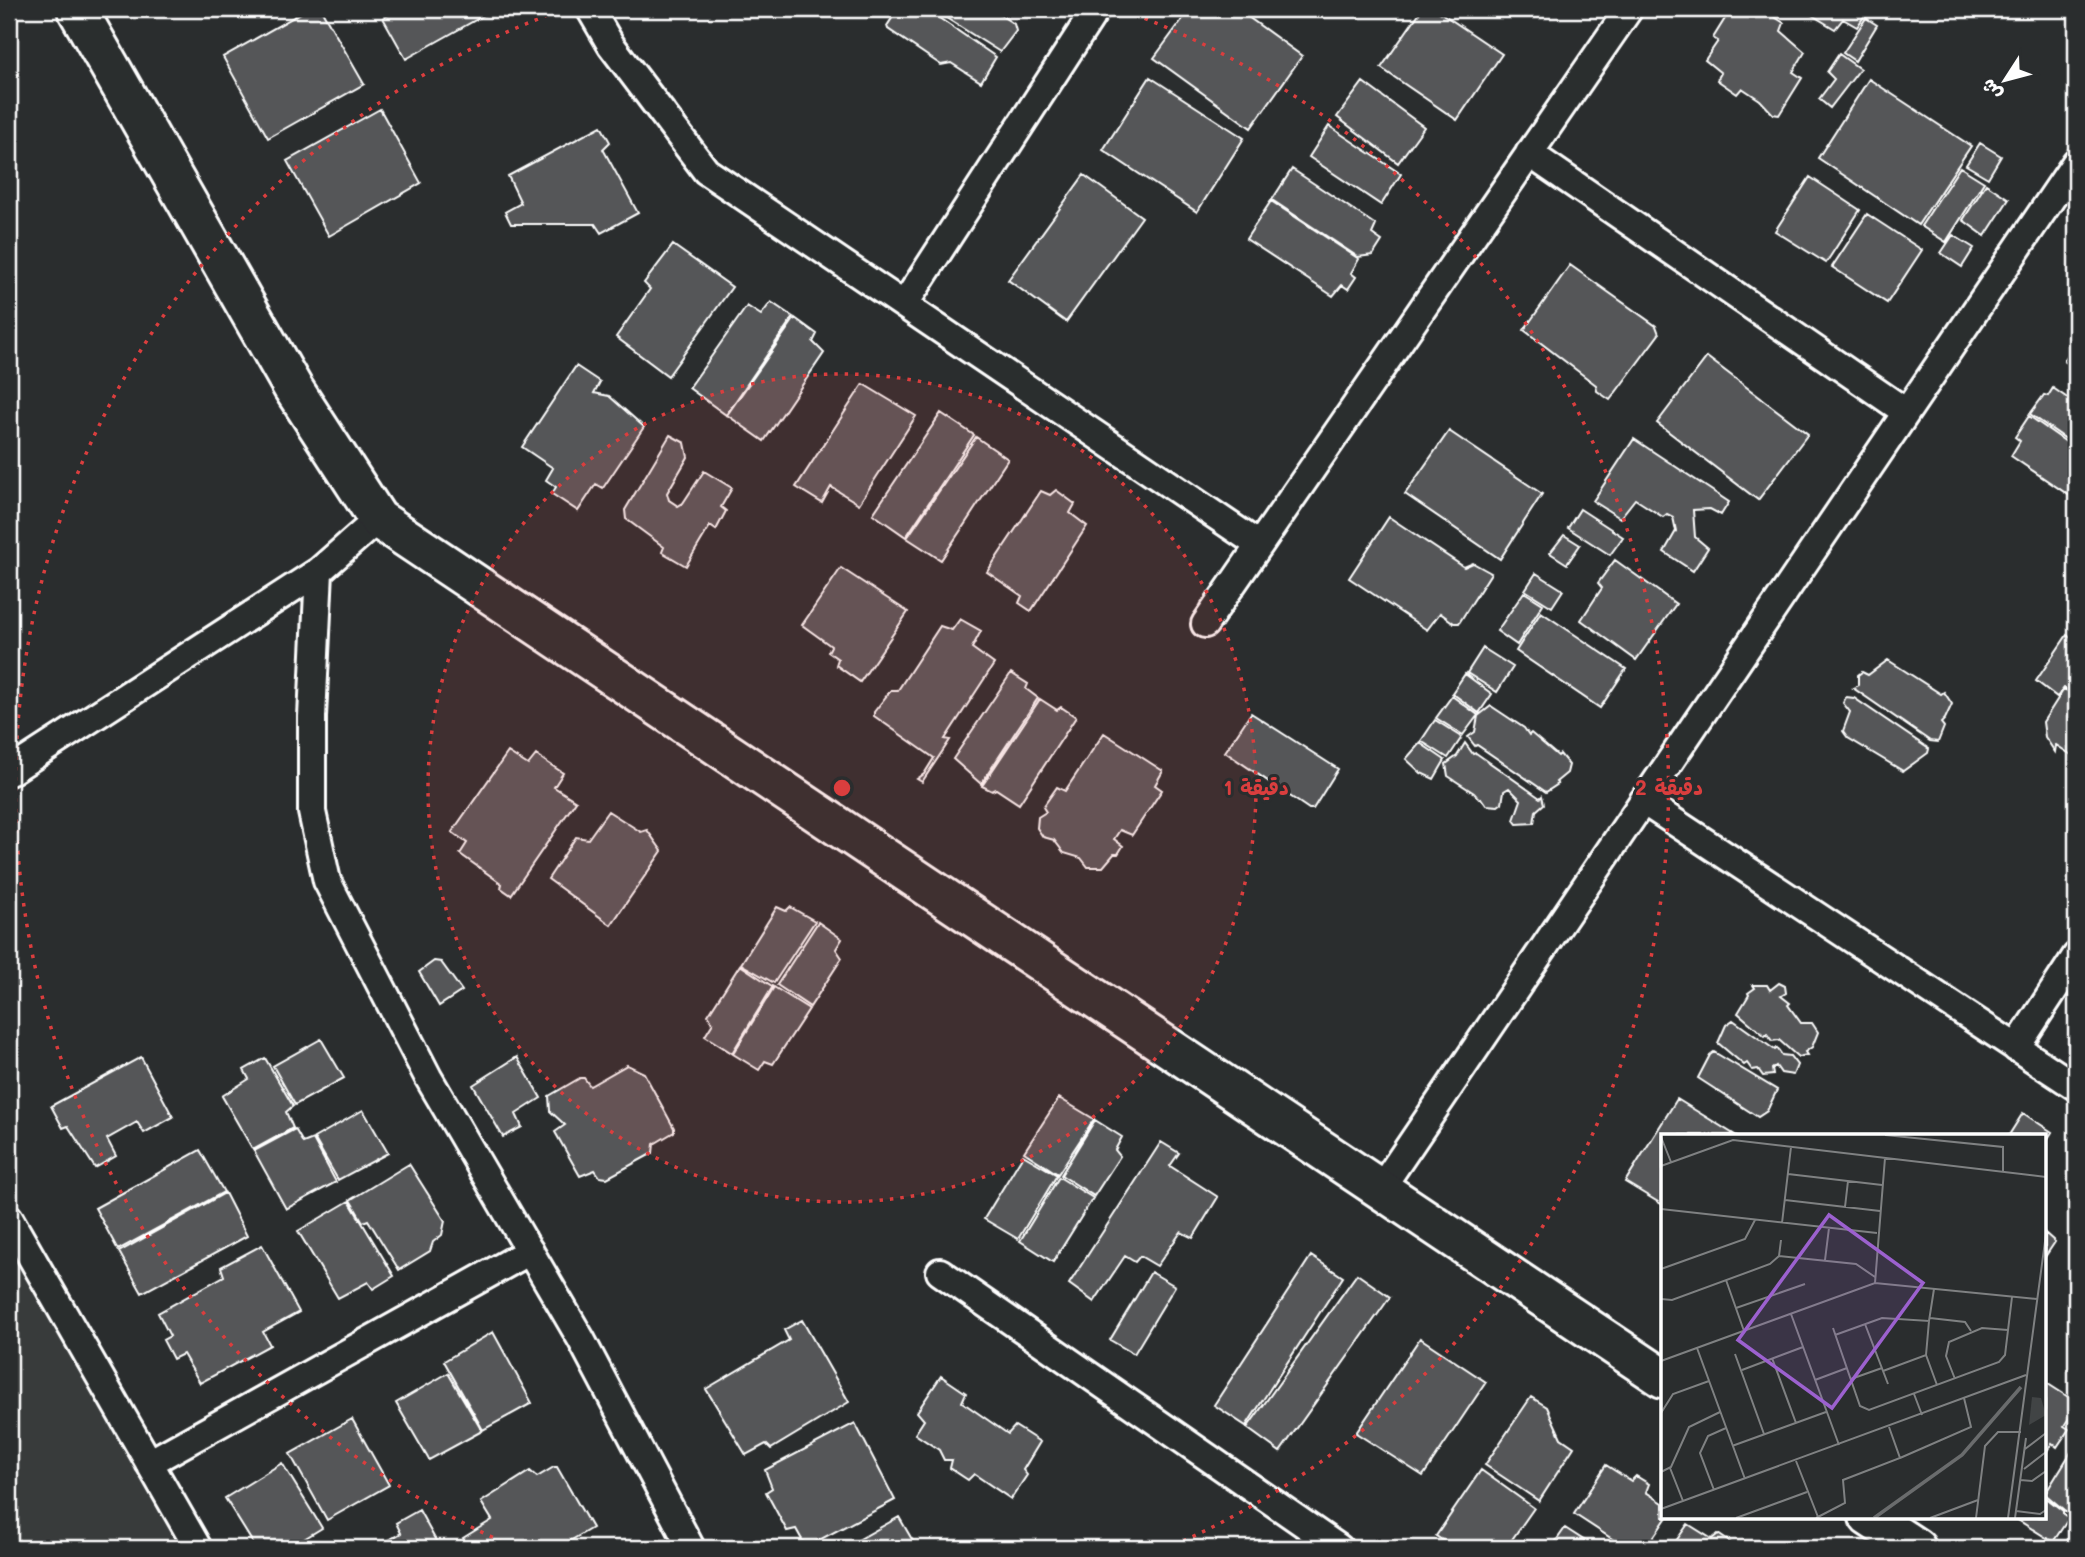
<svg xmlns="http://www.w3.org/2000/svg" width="2085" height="1557" font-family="Mali,'Playpen Sans Arabic',sans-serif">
	<rect width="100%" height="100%" fill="#2a2d2e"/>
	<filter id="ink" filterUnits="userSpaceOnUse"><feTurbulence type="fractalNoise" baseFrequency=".0143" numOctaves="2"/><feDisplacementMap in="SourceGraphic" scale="14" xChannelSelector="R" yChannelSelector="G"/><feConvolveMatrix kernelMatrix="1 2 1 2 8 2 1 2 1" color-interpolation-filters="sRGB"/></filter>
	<g filter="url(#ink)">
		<path fill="#373a3b" d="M9,1218L198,1548H9Z"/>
		<path fill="#555758" stroke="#fff" stroke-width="2" d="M308,9H321L364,84L268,138L223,57Z
			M399,9H495L406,59L383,18Z
			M898,9H926L996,57L981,82L951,63L941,65L888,29L887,26Z
			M932,9H991L1014,24L1016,31L1000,52Z
			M1190,9H1237L1302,56L1251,128L1154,58Z
			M1422,9H1435L1502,54L1457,120L1381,68Z
			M1731,9H1762L1784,23L1781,31L1805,52L1793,72L1802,78L1779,115L1773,114L1760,100L1742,88L1737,94L1717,80L1721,73L1705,60L1718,41L1713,38Z
			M1802,9H1869L1857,27L1843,19L1835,29Z
			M1866,18L1877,25L1855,61L1843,53Z
			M1839,54L1860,69L1830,108L1819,99L1834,79L1827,72Z
			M1150,77L1244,138L1197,212L1103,150Z
			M1869,79L1971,146L1918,225L1818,158Z
			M1363,82L1424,127L1398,163L1337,117Z
			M380,109L421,183L329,236L287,161Z
			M601,126L610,142L603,149L638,213L601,233L595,224H511L505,212L521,203L508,176Z
			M1329,126L1401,174L1381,205L1309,157Z
			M1980,143L2001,156L1988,178L1966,165Z
			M1960,167L1984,182L1946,242L1921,226Z
			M1292,169L1376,225L1372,234L1382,241L1373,255L1358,257L1272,200Z
			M1084,175L1142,217L1066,322L1008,280Z
			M1810,177L1860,210L1826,263L1775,231Z
			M1986,184L2009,199L1985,236L1963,220Z
			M1271,201L1359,259L1351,273L1356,277L1348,289L1342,285L1333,296L1246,239Z
			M1867,214L1922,250L1887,303L1832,267Z
			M1953,235L1974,248L1962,267L1941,253Z
			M673,245L732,287L668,376L616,337L650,289L644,283Z
			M1570,265L1656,326L1659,334L1610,400L1597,391L1596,385L1524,330Z
			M771,302L793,317L726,415L689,388L747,306L761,315Z
			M795,318L817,334L813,342L824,353L764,441L727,415Z
			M2076,341V369L2064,361Z
			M1707,357L1808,434L1758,500L1657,423Z
			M576,366L600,382L594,393L609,396L644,427L603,488L596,484L578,511L552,494L556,487L546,480L553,468L522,447Z
			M863,384L916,416L859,504L831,487L822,503L796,487Z
			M2053,388L2076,404V446L2030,414L2044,395L2048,396Z
			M941,413L974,435L906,537L873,514Z
			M2029,416L2076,449V500L2011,456L2020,441L2015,437Z
			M1449,431L1542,494L1500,559L1405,494Z
			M670,435L685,443L688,457L667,493L669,500L678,506L683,503L704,471L732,488L721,507L726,511L716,530L710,526L686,566L662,552L664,547L626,519L625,510Z
			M976,437L1008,459L941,560L907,538Z
			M1634,439L1729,502L1721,515L1710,509L1693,510L1695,537L1708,548L1693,571L1664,552L1676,531L1673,517L1667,514L1663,517L1635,499L1620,518L1593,501Z
			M1056,490L1075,504L1070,513L1087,526L1031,611L1019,603L1022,596L987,572L1041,491L1050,495Z
			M1580,509L1623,537L1610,555L1568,528Z
			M1389,517L1464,567L1473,563L1491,573L1459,623H1454L1440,613L1427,630L1349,578Z
			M1564,535L1580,545L1567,564L1550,553Z
			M1615,560L1676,604L1636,660L1581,620L1602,588L1598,583Z
			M841,568L908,612L860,682L836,665L838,659L828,652L831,646L802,625Z
			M1536,573L1563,590L1552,607L1525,590Z
			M1524,592L1543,604L1517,645L1497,631Z
			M1541,612L1626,669L1600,708L1516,651Z
			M960,619L981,631L972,648L994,664L945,739L950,740L922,782L917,779L924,774L934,758L874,716V712L891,690H898L940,626L952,630Z
			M2067,635L2076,642V689L2074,693L2064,688L2057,697L2036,681Z
			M1483,648L1513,667L1497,692L1467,673Z
			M1888,660L1941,694L1944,692L1952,704L1945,719L1941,723L1944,727L1938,742L1930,741L1853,688L1858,685V675L1862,672L1868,675Z
			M1011,673L1028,684L1026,689L1038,698L981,784L953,759Z
			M1465,674L1492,694L1479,713L1452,693Z
			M2064,689L2074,695L2076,692V758L2056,745L2055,752L2045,737L2043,722Z
			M1452,696L1478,715L1463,735L1436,718Z
			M1846,697L1854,698L1929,749L1928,753L1903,771L1848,738L1843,731L1850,712L1843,703Z
			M1040,699L1057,710L1061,707L1076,717L1019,804L996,789L992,791L982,786Z
			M1491,706L1524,728L1529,735L1531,733L1558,756L1560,754L1569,765L1567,773L1556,782L1558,784L1546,792L1477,745L1475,746L1468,737L1475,732L1478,716Z
			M1251,713L1338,769L1313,809H1309L1225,752Z
			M1435,720L1462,737L1448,758L1421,741Z
			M1104,733L1163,771L1155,785L1162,790L1132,835L1120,830L1114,839L1123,846L1118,854H1114L1103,867H1088L1081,858L1064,853L1054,840L1043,837L1037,828L1038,817L1046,812L1043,807L1057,787L1065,791Z
			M1420,743L1445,760L1434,779L1421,773L1406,759Z
			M1465,743L1473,754L1476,753L1540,798L1542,796L1544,804L1536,811L1534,823L1517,824L1514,820L1521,800L1509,788L1504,791L1502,803L1498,806L1486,805L1481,798L1479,799L1474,793L1448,776L1446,764L1457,756Z
			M508,752L528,765L536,755L563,773L554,787L576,801L511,895L501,888L502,884L460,854L467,843L452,832Z
			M608,811L641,832L647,830L662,851L611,925L548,879L576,837L588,839Z
			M777,907L786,911L790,907L815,921L774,983L741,964Z
			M818,922L842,939L836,949L842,958L810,1007L777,985Z
			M434,961L441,962L462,991L439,1006L419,972Z
			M740,965L772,986V988L732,1053L705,1036L713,1023L708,1015Z
			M1779,983L1785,986L1786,993L1781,996L1790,1003L1788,1005L1801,1023H1812L1818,1032L1812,1047L1805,1052L1807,1055L1798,1057L1779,1040L1772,1041L1767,1034L1765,1036L1738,1013L1749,995L1748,993L1755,988L1753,985H1767L1770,990Z
			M774,987L809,1009L773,1064L765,1061L759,1070L733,1054Z
			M1733,1020L1775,1050L1777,1048L1782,1055L1790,1056L1797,1065L1793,1075L1781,1073L1776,1066L1772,1069L1773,1075L1763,1076L1758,1069L1752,1070L1747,1063L1744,1065L1718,1043L1726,1025Z
			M321,1039L344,1078L295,1105L273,1066Z
			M1714,1052L1777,1090L1767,1111L1758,1117L1698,1078L1710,1055Z
			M141,1057L173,1117L144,1133L137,1122L107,1139L116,1156L95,1168L68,1126L63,1128L51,1106Z
			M517,1057L541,1098L516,1114L522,1127L503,1137L473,1085Z
			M265,1058L293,1106L286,1112L293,1128L253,1150L222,1096L249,1079L244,1070Z
			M627,1065L644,1073L674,1128V1132L654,1144L653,1153L607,1178L600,1177L595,1170L580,1176L555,1132L565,1125L550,1111L549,1096L580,1078H584L590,1086Z
			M1059,1098L1094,1119L1058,1174L1024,1152Z
			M1677,1099L1735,1135H1663V1205L1625,1182Z
			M363,1110L388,1153L338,1180L314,1138Z
			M2023,1113L2052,1132L2045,1143V1135H2009Z
			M1095,1120L1122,1137L1115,1150L1120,1156L1094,1196L1061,1175Z
			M295,1129L303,1143L313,1139L336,1182L286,1209L254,1151Z
			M1161,1142L1179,1153L1170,1166L1218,1197L1193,1238L1181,1232L1157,1266L1140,1256L1135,1262L1125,1256L1094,1302L1069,1284Z
			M200,1150L224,1192L118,1250L95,1208Z
			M1023,1155L1057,1175L1018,1239L984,1219Z
			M409,1164L445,1221L442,1235L433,1242L430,1251L399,1270L368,1220L363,1222L350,1200Z
			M1059,1177L1093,1198L1053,1262L1020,1241Z
			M225,1193L247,1236L142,1293L119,1252Z
			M349,1201L394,1276L373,1289L368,1282L338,1298L298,1231Z
			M2045,1233L2055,1242L2045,1257Z
			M262,1245L299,1312L263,1332L270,1345L200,1383L183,1354L173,1359L163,1340L170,1336L158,1313L224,1276L221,1267Z
			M1311,1256L1343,1277L1246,1426L1214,1405Z
			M1151,1272L1175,1286L1134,1354L1110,1340Z
			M1357,1274L1390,1297L1280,1452L1247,1428Z
			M802,1320L849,1402L771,1449L766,1444L746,1455L706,1389L789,1340L784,1330Z
			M493,1332L532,1403L483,1430L444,1361Z
			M1420,1338L1486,1382L1423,1476L1356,1433Z
			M448,1373L482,1431L429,1460L396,1403Z
			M941,1376L966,1393L962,1402L1008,1434L1015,1426L1040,1442L1023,1470L1027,1475L1011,1499L974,1474L968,1480L950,1468L952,1460H944L939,1450L915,1434L924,1420L917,1412Z
			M2045,1382L2076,1402V1407L2064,1426L2069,1429L2057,1447L2052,1443L2045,1454Z
			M1531,1397L1547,1407L1561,1438L1574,1447L1539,1501L1485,1465Z
			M352,1419L389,1485L327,1520L290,1454Z
			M855,1423L895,1500L806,1547L796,1529L787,1531L766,1492L772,1488L765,1470Z
			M2076,1444V1520L2045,1494Z
			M282,1463L322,1528L289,1548H256L225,1498Z
			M1606,1465L1631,1481L1636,1476L1649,1484L1646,1492L1663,1503V1517H1667L1646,1548H1626L1574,1514Z
			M554,1467H557L592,1528L558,1548H469L463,1538L492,1520L481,1502L530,1471L537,1477Z
			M1481,1470L1534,1508L1506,1548H1454L1436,1536Z
			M2045,1497L2063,1511V1514L2069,1518L2053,1542L2018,1520L2019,1517H2045Z
			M419,1510L440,1548H375L401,1533L396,1523Z
			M899,1517L917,1548H844Z
			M1688,1524L1712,1539L1718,1534L1731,1543L1728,1548H1671Z
			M1565,1528L1596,1548H1551Z"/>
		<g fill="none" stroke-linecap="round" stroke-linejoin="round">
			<g stroke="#fff" stroke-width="32">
				<path id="street" d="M590,9L611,45L706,171L1259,545
					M1529,153L1906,412
					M904,305L1096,9
					M319,571L312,717V812L327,881L428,1077L581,1339L691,1548
					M1205,624L1629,9
					M9,772L319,571L378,519
					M1643,801L2076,1087
					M2016,1048L2076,956
					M1381,1188L2076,162
					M9,1218L198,1548
					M940,1272L1339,1548
					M149,1463L530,1251"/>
			</g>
			<g stroke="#fff" stroke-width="44">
				<path id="secondary" d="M77,9L293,388L378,519L1663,1378
					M1869,1517L1916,1548"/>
			</g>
			<use href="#street" stroke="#2a2d2e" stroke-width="26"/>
			<use href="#secondary" stroke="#2a2d2e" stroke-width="38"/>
		</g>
	</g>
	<circle cx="842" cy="788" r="414" fill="#da3e3e" fill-opacity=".12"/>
	<g fill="none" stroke="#da3e3e" stroke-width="3.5" stroke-dasharray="3.5 7">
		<circle cx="842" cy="788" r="414"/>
		<path d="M512 1546A827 827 0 0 1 559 11M1125 11A827 827 0 0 1 1172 1546"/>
	</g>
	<g transform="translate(1661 1134)">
		<rect width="385" height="385" fill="#2a2d2e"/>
		<path d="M371,263L380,264L385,281L368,291Z" fill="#414445"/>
		<path fill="none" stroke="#6a6c6d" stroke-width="3.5" d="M213,384L301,321L360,253"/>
		<path fill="none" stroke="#7f8182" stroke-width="2" d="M224,1L342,13V38M0,3L10,28M0,32L72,6L385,43M127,40L221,51M124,66L219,77M184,73L187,47M0,75L216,99M121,89L130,13M118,122L195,130L214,143M164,126L168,94M0,135L84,105L94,86M65,146L83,197M214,149L224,24M0,165L11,166L109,130L118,122L120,106M75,174L144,150M130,180L178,311M269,184L304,188L310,197M204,190L227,250M172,194L199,272L208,276L338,228L344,221L351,163M174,201L221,184L268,187L273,155M36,214L84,345M74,220L103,300M265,221L268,187M111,224L135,289M0,227L214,149L376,165M81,236L142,213M222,237L265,221L276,251M190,245L221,234M294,245L285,222L288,208L321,194L347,196M154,246L186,234M253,260L261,281M0,279L12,260L48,247M71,312L165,278M364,315L385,299M239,324L310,293L303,264M135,327L157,383M9,334L22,367M363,335L385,318M0,338L10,333L28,293L59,278M359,346L371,347L385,337M53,356L39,319L47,302L65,294M0,375L365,241M355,377L379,380L385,376M75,384L146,358M155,384L184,369L182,346L239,324L228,293M269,384L317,366M315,384L324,312L337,298H360M347,384L385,100M354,384L365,304"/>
		<path fill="#9c61cf" fill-opacity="0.15" stroke="#9c61cf" stroke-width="3.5" d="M168,81L262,149L171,274L77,206Z"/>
		<rect width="385" height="385" fill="none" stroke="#fff" stroke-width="3.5"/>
	</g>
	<circle cx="842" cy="788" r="10" fill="#da3e3e" stroke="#2a2d2e" stroke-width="3.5"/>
	<g font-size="21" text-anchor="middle" font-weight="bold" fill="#da3e3e" stroke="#2a2d2e" stroke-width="6" stroke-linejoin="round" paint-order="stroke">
		<text x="1256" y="795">1 دقيقة</text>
		<text x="1669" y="795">2 دقيقة</text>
	</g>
	<rect width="2085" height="1557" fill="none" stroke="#2a2d2e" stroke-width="35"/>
	<rect x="18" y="18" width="2050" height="1522" fill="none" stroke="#fff" stroke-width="2.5" filter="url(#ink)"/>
	<g transform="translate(2005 80) rotate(234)" stroke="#2a2d2e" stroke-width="5" paint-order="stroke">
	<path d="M0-5L12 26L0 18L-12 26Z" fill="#ffffff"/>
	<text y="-10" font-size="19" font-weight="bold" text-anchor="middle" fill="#ffffff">ش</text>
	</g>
</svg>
